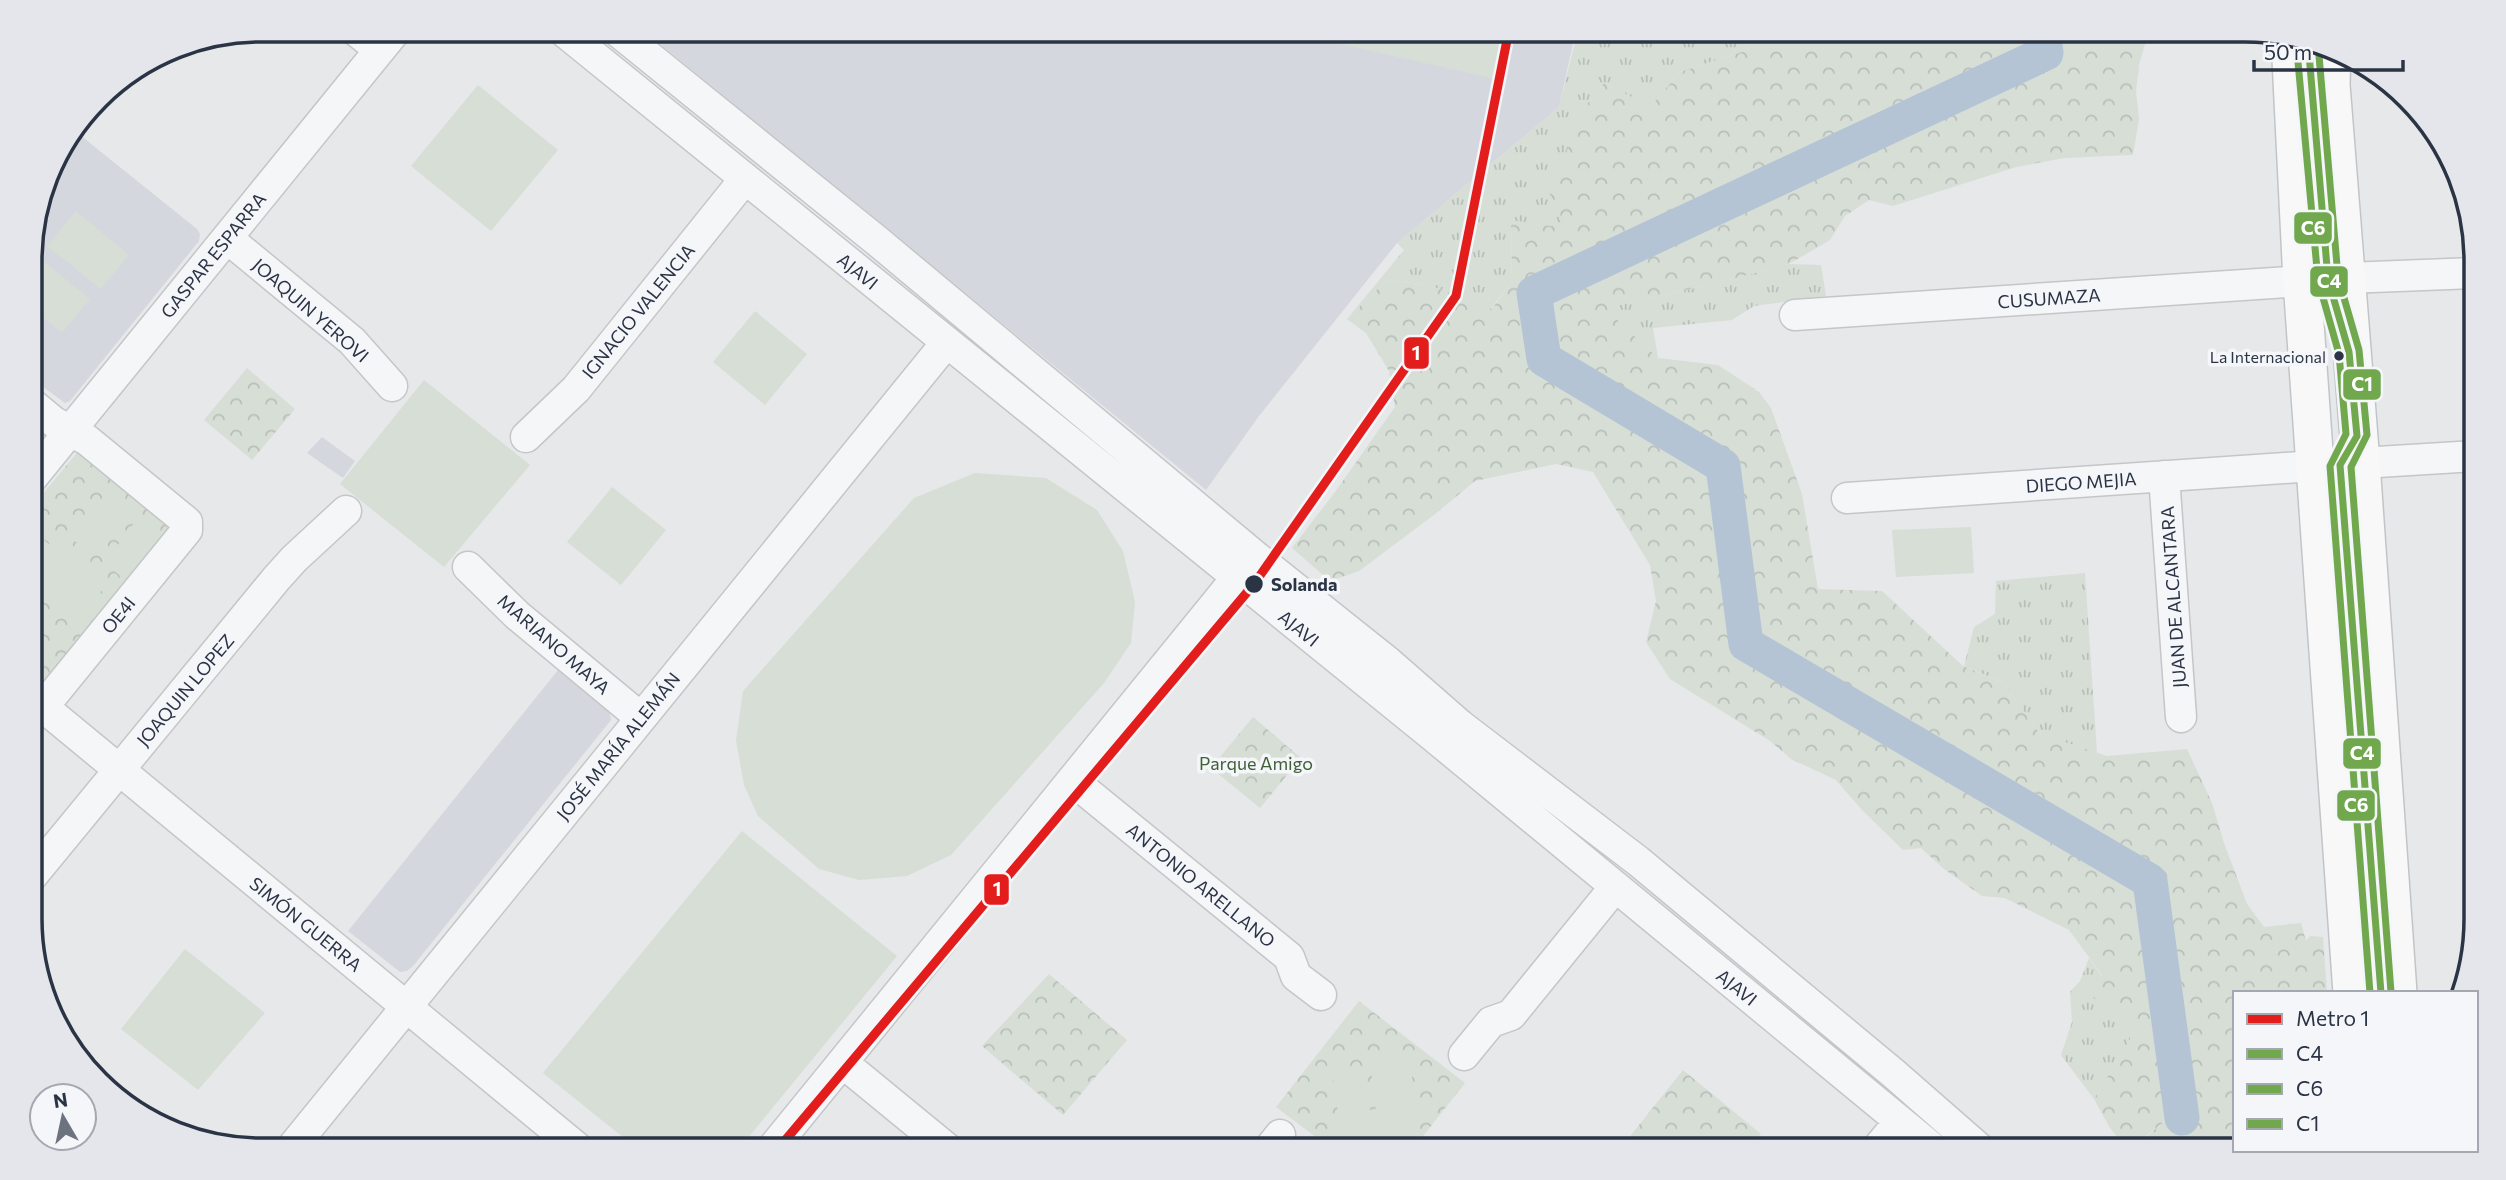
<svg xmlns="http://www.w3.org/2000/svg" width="2506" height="1180" font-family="Commissioner,sans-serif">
	<defs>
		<pattern id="grass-tufts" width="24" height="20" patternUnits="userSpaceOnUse" patternTransform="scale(1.75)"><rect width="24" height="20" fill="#d6ded6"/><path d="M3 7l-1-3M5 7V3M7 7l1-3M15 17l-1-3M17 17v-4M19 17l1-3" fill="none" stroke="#b8bfb9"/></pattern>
		<pattern id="forest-crowns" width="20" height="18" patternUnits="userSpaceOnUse" patternTransform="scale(1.75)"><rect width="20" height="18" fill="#d6ded6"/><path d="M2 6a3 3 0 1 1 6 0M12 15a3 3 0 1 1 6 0" fill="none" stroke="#b8bfb9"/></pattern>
	</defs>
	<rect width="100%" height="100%" fill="#e6e8ea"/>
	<path fill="#d4d7dd" d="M643,30H1576L1559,107L1397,243L1259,416L1206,490Z
		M75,131L197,229L200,234L199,241L70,401L65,403L31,378L30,246L54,158Z
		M322,437L355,461L343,478L307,453Z
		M558,670L610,713L611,720L413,966L407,971L400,972L348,931Z"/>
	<path fill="url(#grass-tufts)" d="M1578,30H1781L1742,52L1680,72L1650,107L1604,83L1579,114L1567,151L1566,229L1511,221L1512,281L1491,309L1426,284L1386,281L1347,319L1404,250L1397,243L1559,107Z
		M1789,264L1821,265L1826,296L1754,306L1732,320L1653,328L1658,358L1612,315L1619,305L1713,284Z
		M2085,573L2097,753L2040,734L2004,683L1964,666L1974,627L1995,614L1996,581Z
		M2089,958L2124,1007L2135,1031L2094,1099L2061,1055L2072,1022L2070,992L2080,981Z
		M2169,1118L2173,1131L2166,1150H2130Z"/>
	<path fill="url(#forest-crowns)" d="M1781,30H2149L2139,65L2136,91L2139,119L2133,155L2064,158L2016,167L1893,206L1869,200L1845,216L1830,240L1789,264L1713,284L1619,305L1612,315L1658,358L1718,365L1759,392L1771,408L1802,494L1818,589L1882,591L1963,666L2004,683L2040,734L2107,756L2187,749L2212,803L2224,843L2247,904L2264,927L2301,923L2306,941L2310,936L2323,937L2327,993H2235V1150H2166L2173,1131L2169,1118L2128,1150L2110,1128L2094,1099L2135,1031L2124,1007L2093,998L2102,975L2069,930L2005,898L1982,896L1944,869L1921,848L1903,850L1862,810L1836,780L1791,759L1770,741L1670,679L1646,642L1656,601L1650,565L1593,472L1556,464L1475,481L1435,514L1359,571L1330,581L1292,548L1335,492L1395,407L1389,371L1366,333L1347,319L1386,281L1426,284L1492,309L1512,281L1511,220L1565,228L1549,192L1567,151L1579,114L1604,83L1650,107L1680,72L1742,52Z
		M247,368L295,409L252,460L204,420Z
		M81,448L176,523L49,686L31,671V508Z
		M1253,717L1301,758L1260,808L1211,768Z
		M1049,974L1127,1040L1063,1115L982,1046Z
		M1359,1001L1465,1083L1412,1150H1333L1276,1107Z
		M1683,1070L1761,1134L1748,1150H1619Z"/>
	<path fill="#d6ded6" d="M1324,30H1507L1496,79L1322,40Z
		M478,85L558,150L491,231L411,166Z
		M76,211L129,255L101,289L47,246Z
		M37,256L90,299L62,333L30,307V264Z
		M755,311L807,354L765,405L713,362Z
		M424,380L530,465L444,567L340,484Z
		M975,473L1046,478L1097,510L1123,551L1135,602L1131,643L1104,683L951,855L907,876L859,880L819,869L758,816L744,785L736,741L743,691L914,498Z
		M612,487L666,530L621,585L567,542Z
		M106,493L129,511L94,556L71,538Z
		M139,517L163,535L127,581L104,563Z
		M1971,527L1974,573L1896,577L1892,530Z
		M37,535L105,586L78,623L31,588V543Z
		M742,831L897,956L738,1150H639L543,1073Z
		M185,949L265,1013L198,1090L121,1029Z
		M1408,1050L1420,1131L1379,1135L1369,1054Z
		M1364,1068L1373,1129L1341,1133L1332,1072Z"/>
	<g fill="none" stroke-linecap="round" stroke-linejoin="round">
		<path stroke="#b4c4d5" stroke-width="35" d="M2043,30L2046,53L1534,293L1544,359L1723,466L1746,644L2150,881L2182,1118"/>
		<g stroke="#c4c6c8" stroke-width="33">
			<path id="minor" d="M355,30L380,50
				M562,30L1428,732L1935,1150
				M616,30L876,240L1255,556L1388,662L1460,725L1638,861L1893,1073L1981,1150
				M227,238L352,341L392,386
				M2347,278L2474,273
				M1795,315L2302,281
				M31,403L54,422L87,440L187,522V530L43,707
				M526,437L576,389L744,180
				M2361,463L2475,456
				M2164,476L2181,717
				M31,479L396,30
				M1847,498L2314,466
				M468,567L517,615L641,718
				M31,697L580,1150
				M1072,780L1289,957L1296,976L1321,995
				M32,876L276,579L294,559L346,511
				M1464,1055L1491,1022L1511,1015L1615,887
				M843,1063L949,1150
				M290,1150L947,342
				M771,1150L1248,564
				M1268,1150L1280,1135
				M1876,1150L1899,1122"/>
		</g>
		<g stroke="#c2c5c8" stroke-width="40">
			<path id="major" d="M2290,39L2302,281L2352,993
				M2332,47L2331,85L2361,463L2398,993"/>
		</g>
		<use href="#minor" stroke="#f5f6f7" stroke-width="30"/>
		<use href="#major" stroke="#f8f8f8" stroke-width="37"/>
		<g stroke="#f4f6f9" stroke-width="12">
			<path id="bus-1" d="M2308,42L2328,279L2349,352L2357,436L2340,465L2381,993"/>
		</g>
		<g stroke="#f4f6f9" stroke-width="12">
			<path id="bus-2" d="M2298,41L2297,51L2318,280L2339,354L2346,434L2330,466L2370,993"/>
		</g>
		<g stroke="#f4f6f9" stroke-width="12">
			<path id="bus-3" d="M2318,44L2338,277L2359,350L2367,435L2351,467L2391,992"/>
		</g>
		<use href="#bus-1" stroke="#71a84e" stroke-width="7"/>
		<use href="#bus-2" stroke="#71a84e" stroke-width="7"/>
		<use href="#bus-3" stroke="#71a84e" stroke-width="7"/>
		<g stroke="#f4f6f9" stroke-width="14">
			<path id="metro-1" d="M777,1150L1254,584L1456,296L1509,30"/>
		</g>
		<use href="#metro-1" stroke="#e31d1b" stroke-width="9"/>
	</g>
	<g fill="#2b3445" stroke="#f4f6f9" stroke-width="2.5">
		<circle cx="2339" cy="356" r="6"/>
		<circle cx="1254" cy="584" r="10"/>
	</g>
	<g text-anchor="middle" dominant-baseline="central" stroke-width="7" stroke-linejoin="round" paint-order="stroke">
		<g font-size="16" fill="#2b3445" stroke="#f4f6f9" text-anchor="end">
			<text x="2326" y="356">La Internacional</text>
		</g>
		<g font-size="18" fill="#2b3445" stroke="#f4f6f9">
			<text transform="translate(213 255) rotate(-51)">GASPAR ESPARRA</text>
			<text transform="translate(858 271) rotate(39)">AJAVI</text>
			<text transform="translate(2049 298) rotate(-4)">CUSUMAZA</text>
			<text transform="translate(311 310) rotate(41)">JOAQUIN YEROVI</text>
			<text transform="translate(638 311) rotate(-51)">IGNACIO VALENCIA</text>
			<text transform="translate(2081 482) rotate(-4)">DIEGO MEJIA</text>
			<text transform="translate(2173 597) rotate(-94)">JUAN DE ALCANTARA</text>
			<text transform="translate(118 615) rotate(-51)">OE4I</text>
			<text transform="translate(1299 628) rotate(39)">AJAVI</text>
			<text transform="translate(554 644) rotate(41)">MARIANO MAYA</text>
			<text transform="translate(185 690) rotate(-50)">JOAQUIN LOPEZ</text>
			<text transform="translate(618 746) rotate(-51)">JOSÉ MARÍA ALEMÁN</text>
			<text transform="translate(1201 885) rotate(39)">ANTONIO ARELLANO</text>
			<text transform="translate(306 924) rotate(39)">SIMÓN GUERRA</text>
			<text transform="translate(1737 987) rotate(39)">AJAVI</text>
		</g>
		<g font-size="18" font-weight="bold" fill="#2b3445" stroke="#f4f6f9" text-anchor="start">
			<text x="1271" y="584">Solanda</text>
		</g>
		<g font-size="18" fill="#3f6138" stroke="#f4f6f9">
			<text x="1256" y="763">Parque Amigo</text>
		</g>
	</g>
	<path d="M0 0H2506V1180H0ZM261 42H2245A219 219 0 0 1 2464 261V919A219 219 0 0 1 2245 1138H261A219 219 0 0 1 42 919V261A219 219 0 0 1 261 42Z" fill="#e4e6eb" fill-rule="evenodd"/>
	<path fill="none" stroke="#2b3445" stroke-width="3.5" d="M261 42H2245A219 219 0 0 1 2464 261V919A219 219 0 0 1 2245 1138H261A219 219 0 0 1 42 919V261A219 219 0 0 1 261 42Z"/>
	<g stroke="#f4f6f9" stroke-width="2.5">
		<rect x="2293" y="211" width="40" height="34" rx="7" fill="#71a84e"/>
		<rect x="2309" y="265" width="40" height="33" rx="7" fill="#71a84e"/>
		<rect x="1403" y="336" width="27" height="34" rx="7" fill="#e31d1b"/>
		<rect x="2342" y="368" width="40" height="33" rx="7" fill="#71a84e"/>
		<rect x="2342" y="737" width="40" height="33" rx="7" fill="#71a84e"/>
		<rect x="2336" y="789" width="40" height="33" rx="7" fill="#71a84e"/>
		<rect x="983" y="873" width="27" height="33" rx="7" fill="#e31d1b"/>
	</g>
	<g font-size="19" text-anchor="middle" font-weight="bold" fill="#fff">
		<text x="2313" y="235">C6</text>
		<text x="2329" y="288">C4</text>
		<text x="1416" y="360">1</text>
		<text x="2362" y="391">C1</text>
		<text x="2362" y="760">C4</text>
		<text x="2356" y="812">C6</text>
		<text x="997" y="896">1</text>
	</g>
	<rect x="2233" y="991" width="245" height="161" fill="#f4f6f9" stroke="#a4a8b1" stroke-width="2"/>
	<rect x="2247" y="1014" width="35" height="10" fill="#e31d1b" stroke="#a4a8b1" stroke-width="2"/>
	<text x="2296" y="1026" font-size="21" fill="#2b3445">Metro 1</text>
	<rect x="2247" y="1049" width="35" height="10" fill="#71a84e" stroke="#a4a8b1" stroke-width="2"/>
	<text x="2296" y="1061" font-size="21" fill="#2b3445">C4</text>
	<rect x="2247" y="1084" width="35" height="10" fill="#71a84e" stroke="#a4a8b1" stroke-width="2"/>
	<text x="2296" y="1096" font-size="21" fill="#2b3445">C6</text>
	<rect x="2247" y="1119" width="35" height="10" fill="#71a84e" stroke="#a4a8b1" stroke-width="2"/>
	<text x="2296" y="1131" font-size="21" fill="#2b3445">C1</text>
	<g transform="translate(63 1117) rotate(351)"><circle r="33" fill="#f4f6f9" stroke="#a4a8b1" stroke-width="2"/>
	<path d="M0-5L12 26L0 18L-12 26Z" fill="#6c737f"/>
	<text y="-10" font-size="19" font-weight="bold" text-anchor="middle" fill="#2b3445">N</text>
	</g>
	<path d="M2254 60v10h149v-10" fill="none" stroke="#2b3445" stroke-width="3.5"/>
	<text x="2264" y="60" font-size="21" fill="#2b3445" stroke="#f4f6f9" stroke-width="5" paint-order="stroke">50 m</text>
</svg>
